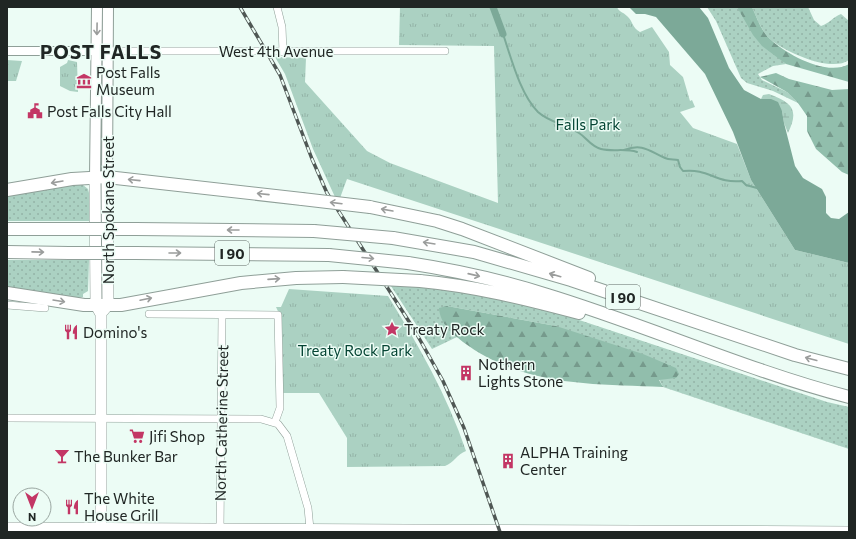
<svg xmlns="http://www.w3.org/2000/svg" width="856" height="539" font-family="Commissioner,sans-serif">
	<defs>
		<pattern id="grass-dots" width="8" height="8" patternUnits="userSpaceOnUse"><rect width="8" height="8" fill="#abd1c2"/><path d="M2 2h.1M6 6h.1" fill="none" stroke="#93b3a7" stroke-width="1.8" stroke-linecap="round"/></pattern>
		<pattern id="forest-firs" width="22" height="20" patternUnits="userSpaceOnUse"><rect width="22" height="20" fill="#91beac"/><path d="M5 1l3.5 6h-7zM16 11l3.5 6h-7z" fill="#769a8c"/></pattern>
		<pattern id="wetland-marsh" width="20" height="14" patternUnits="userSpaceOnUse"><rect width="20" height="14" fill="#abd1c2"/><path d="M1 5h8M5 5V1M11 12h8M15 12V8" fill="none" stroke="#93b3a7"/></pattern>
		<pattern id="park-tufts" width="24" height="20" patternUnits="userSpaceOnUse"><rect width="24" height="20" fill="#abd1c2"/><path d="M3 7l-1-3M5 7V3M7 7l1-3M15 17l-1-3M17 17v-4M19 17l1-3" fill="none" stroke="#93b3a7"/></pattern>
	</defs>
	<rect width="100%" height="100%" fill="#ecfcf5"/>
	<path fill="url(#grass-dots)" d="M707,7H737L776,55L786,64L773,66L758,74L762,80L787,92L798,103L773,91L747,83L741,78L716,21Z
		M752,7H808L814,20L821,26C830,23 833,17 841,14L849,21V60C831,73 786,52 771,40C761,31 757,18 752,7Z
		M84,182L83,185L88,189L89,193V221H7V194Z
		M7,260H89L88,291L83,294V297L79,298L7,287Z
		M389,283L482,295L552,311L827,402L849,407V449L663,387L659,379L556,326L447,306L445,325L457,337L432,349Z"/>
	<path fill="url(#forest-firs)" d="M737,7H752C757,18 761,31 770,39C786,54 827,77 849,64V82L786,64L762,46L753,35Z
		M776,73L789,79L832,90L849,89V175L842,172L816,149L807,131V116L798,103L787,92L760,77Z
		M447,306L556,326L643,354L676,368L679,374L676,378L659,380L663,387C591,384 524,387 463,342C452,333 440,324 439,308Z"/>
	<path fill="url(#wetland-marsh)" d="M769,94C793,103 799,110 788,133L784,123L782,111L761,99L763,95Z"/>
	<path fill="url(#park-tufts)" d="M400,7H617C619,12 623,12 627,16C633,21 632,28 640,32L652,27L669,52L670,65L683,77L690,101L692,100L695,107L680,112L693,128L737,144L751,180L795,250L849,263V344L347,179L340,198L335,197L313,149L285,74L275,57L306,58L305,82L367,151L390,163L498,203L494,46L399,45Z
		M7,60L22,61L16,81H7Z
		M68,60L77,62L78,92L70,91L60,86V67L67,63Z
		M289,289L388,296C419,346 447,395 466,451C457,454 454,463 445,466L347,467V438L319,393H283L282,320L276,307H281Z"/>
	<path fill="#7ca998" d="M629,7H699L708,18L729,68L744,90L761,99H771L778,102L782,111L784,123L795,166L803,178L822,189L826,197V213L831,218L839,219L849,212V263L795,250L751,180L733,132L705,74L656,17L645,14H636Z"/>
	<g fill="none" stroke-linecap="round" stroke-linejoin="round">
		<path stroke="#7ca998" stroke-width="2" d="M503,34C511,57 520,94 538,112C550,123 566,124 579,133C587,138 590,146 601,149C613,152 625,148 637,152
			M624,150C643,143 649,151 665,158C669,160 674,159 678,160L680,167L683,171C709,168 716,184 742,181L746,185L757,188"/>
		<path stroke="#7ca998" stroke-width="7" d="M493,7L503,34"/>
		<g stroke="#8f9f98" stroke-width="8">
			<path id="minor" d="M277,7L282,27L283,52
				M108,51H445
				M7,305L45,308
				M149,314L278,315L280,408L275,422
				M7,418L261,419L278,424L287,436L308,508L310,529
				M220,532L222,315"/>
		</g>
		<g stroke="#8f9f98" stroke-width="10">
			<path id="tertiary" d="M7,51H102"/>
		</g>
		<g stroke="#8f9f98" stroke-width="12">
			<path id="secondary" d="M95,177L97,7
				M107,177L108,7"/>
		</g>
		<g stroke="#8f9f98" stroke-width="12">
			<path id="primary" d="M95,177L96,305L101,314V529
				M103,311L108,305L107,177
				M7,528L849,532"/>
		</g>
		<g stroke="#8f9f98" stroke-width="14">
			<path id="motorway" d="M7,190L72,179L107,177L302,199
				M370,207L437,221L462,229L589,278
				M7,229H69
				M136,229L314,231
				M393,238L474,252L571,280L795,355L849,369
				M7,252L69,253
				M136,253L329,255
				M408,263C454,270 500,280 544,294C647,325 745,370 849,397
				M420,281C474,286 527,299 579,313
				M7,293L84,305H121L241,283L296,278L343,277"/>
		</g>
		<use href="#minor" stroke="#fff" stroke-width="7"/>
		<use href="#tertiary" stroke="#fff" stroke-width="8"/>
		<use href="#secondary" stroke="#fff" stroke-width="10"/>
		<use href="#primary" stroke="#fff" stroke-width="11"/>
		<use href="#motorway" stroke="#fff" stroke-width="12"/>
		<g stroke="#4f5754" stroke-width="3.5">
			<path id="rail" d="M240,7L280,75L312,159L327,193L415,331L443,381L464,428L500,532"/>
		</g>
		<use href="#rail" stroke="#ecfcf5" stroke-width="2" stroke-dasharray="6" stroke-linecap="butt"/>
		<g stroke="#8f9f98" stroke-width="14" stroke-linecap="butt">
			<path id="motorway-bridge" d="M302,199L370,207
				M69,229H136
				M314,231L393,238
				M69,253H136
				M329,255L408,263
				M343,277L420,281"/>
		</g>
		<use href="#motorway-bridge" stroke="#fff" stroke-width="12"/>
	</g>
	<defs><path id="oneway-shaft" d="M-6 0H5M1.5-3L5.5 0L1.5 3" fill="none" stroke-width="1.6" stroke-linecap="round" stroke-linejoin="round"/></defs>
	<g stroke="#9b9d9c">
		<use href="#oneway-shaft" transform="translate(97 29) rotate(91)"/>
		<use href="#oneway-shaft" transform="translate(134 180) rotate(-174)"/>
		<use href="#oneway-shaft" transform="translate(57 182) rotate(170)"/>
		<use href="#oneway-shaft" transform="translate(263 194) rotate(-174)"/>
		<use href="#oneway-shaft" transform="translate(336 203) rotate(-173)"/>
		<use href="#oneway-shaft" transform="translate(387 210) rotate(-170)"/>
		<use href="#oneway-shaft" transform="translate(233 230) rotate(-180)"/>
		<use href="#oneway-shaft" transform="translate(429 243) rotate(-171)"/>
		<use href="#oneway-shaft" transform="translate(38 252) rotate(1)"/>
		<use href="#oneway-shaft" transform="translate(175 253)"/>
		<use href="#oneway-shaft" transform="translate(368 258) rotate(5)"/>
		<use href="#oneway-shaft" transform="translate(474 275) rotate(13)"/>
		<use href="#oneway-shaft" transform="translate(555 275) rotate(-164)"/>
		<use href="#oneway-shaft" transform="translate(274 279) rotate(-4)"/>
		<use href="#oneway-shaft" transform="translate(146 299) rotate(-12)"/>
		<use href="#oneway-shaft" transform="translate(59 301) rotate(9)"/>
		<use href="#oneway-shaft" transform="translate(811 359) rotate(-165)"/>
	</g>
	<defs>
		<g id="museum-bare" transform="scale(1.2)"><path d="M0-6L6-3V-2H-6V-3ZM-5-1h2V3h-2ZM-1-1h2V3h-2ZM3-1h2V3H3ZM-6 4H6V6H-6Z" fill="#c33665" stroke="#ecfcf5" stroke-width="2.5" paint-order="stroke"/></g>
		<g id="civic-bare" transform="scale(1.2)"><path d="M-.6-6.5H3V-4.5H.6V-3L4-1V1h2V6H-6V1h2V-1L-.6-3ZM-1.2 2.5V6h2.4V2.5Z" fill="#c33665" stroke="#ecfcf5" stroke-width="2.5" paint-order="stroke"/></g>
		<g id="sight-bare" transform="scale(1.2)"><path d="M0-6L1.8-2.2L6-1.7L2.9 1.2L3.7 5.4L0 3.3L-3.7 5.4L-2.9 1.2L-6-1.7L-1.8-2.2Z" fill="#c33665" stroke="#ecfcf5" stroke-width="2.5" paint-order="stroke"/></g>
		<g id="restaurant-bare" transform="scale(1.2)"><path d="M-5-6h1v4h1v-4h1v4h1v-4h1v5L-1.5 .5V6h-2V.5L-5-1ZM5-6V6H3V1.5H1.5Q1.5-4 5-6Z" fill="#c33665" stroke="#ecfcf5" stroke-width="2.5" paint-order="stroke"/></g>
		<g id="building-bare" transform="scale(1.2)"><path d="M-4-6H4V6H1V3H-1V6H-4ZM-2.5-4.3h1.7v1.8h-1.7ZM.8-4.3h1.7v1.8H.8ZM-2.5-1h1.7V.8h-1.7ZM.8-1h1.7V.8H.8Z" fill="#c33665" stroke="#ecfcf5" stroke-width="2.5" paint-order="stroke"/></g>
		<g id="supermarket-bare" transform="scale(1.2)"><path d="M-6-5.5h2.5l.6 2H6L4.5 2H-2.5L-4.4-4H-6ZM-1.5 3.2a1.3 1.3 0 1 0 .1 0ZM3 3.2a1.3 1.3 0 1 0 .1 0Z" fill="#c33665" stroke="#ecfcf5" stroke-width="2.5" paint-order="stroke"/></g>
		<g id="bar-bare" transform="scale(1.2)"><path d="M-6-5H6L.8 .8V4.5H3.5V6h-7V4.5H-.8V.8Z" fill="#c33665" stroke="#ecfcf5" stroke-width="2.5" paint-order="stroke"/></g>
	</defs>
	<g fill-rule="evenodd">
		<use href="#museum-bare" x="84" y="81"/>
		<use href="#civic-bare" x="35" y="111"/>
		<use href="#sight-bare" x="392" y="329"/>
		<use href="#restaurant-bare" x="71" y="332"/>
		<use href="#building-bare" x="466" y="373"/>
		<use href="#supermarket-bare" x="137" y="436"/>
		<use href="#bar-bare" x="62" y="456"/>
		<use href="#building-bare" x="508" y="461"/>
		<use href="#restaurant-bare" x="72" y="507"/>
	</g>
	<g text-anchor="middle" dominant-baseline="central" stroke-width="3" stroke-linejoin="round" paint-order="stroke">
		<g fill="#ecfcf5" stroke="#5d6663" stroke-width="1">
			<rect x="215" y="241" width="34" height="24" rx="3"/>
			<rect x="606" y="285" width="34" height="24" rx="3"/>
		</g>
		<g font-size="14" font-weight="bold" fill="#202624">
			<text x="232" y="253">I 90</text>
			<text x="623" y="297">I 90</text>
		</g>
		<g font-size="15" fill="#202624" stroke="#ecfcf5">
			<text x="276" y="51">West 4th Avenue</text>
			<text transform="translate(108 210) rotate(-90)">North Spokane Street</text>
			<text transform="translate(221 423) rotate(-89)">North Catherine Street</text>
		</g>
		<g font-size="15" fill="#202624" stroke="#ecfcf5" text-anchor="start">
			<text x="96" y="72">Post Falls<tspan x="96" dy="17">Museum</tspan></text>
			<text x="47" y="111">Post Falls City Hall</text>
			<text x="404" y="329">Treaty Rock</text>
			<text x="83" y="332">Domino's</text>
			<text x="478" y="364">Nothern<tspan x="478" dy="17">Lights Stone</tspan></text>
			<text x="149" y="436">Jifi Shop</text>
			<text x="520" y="452">ALPHA Training<tspan x="520" dy="17">Center</tspan></text>
			<text x="74" y="456">The Bunker Bar</text>
			<text x="84" y="498">The White<tspan x="84" dy="17">House Grill</tspan></text>
		</g>
		<g font-size="15" fill="#044433" stroke="#ecfcf5">
			<text x="588" y="124">Falls Park</text>
			<text x="355" y="350">Treaty Rock Park</text>
		</g>
		<g font-size="19" font-weight="bold" letter-spacing="1" fill="#202624" stroke="#ecfcf5">
			<text x="101" y="51">POST FALLS</text>
		</g>
	</g>
	<rect width="856" height="539" fill="none" stroke="#202624" stroke-width="16"/>
	<g transform="translate(32 507) rotate(180)"><circle r="19" fill="#ecfcf5" stroke="#9aa6a1"/>
	<path d="M0-3L7 15L0 10L-7 15Z" fill="#c33665"/>
	<text y="-6" font-size="11" font-weight="bold" text-anchor="middle" fill="#202624">N</text>
	</g>
</svg>
